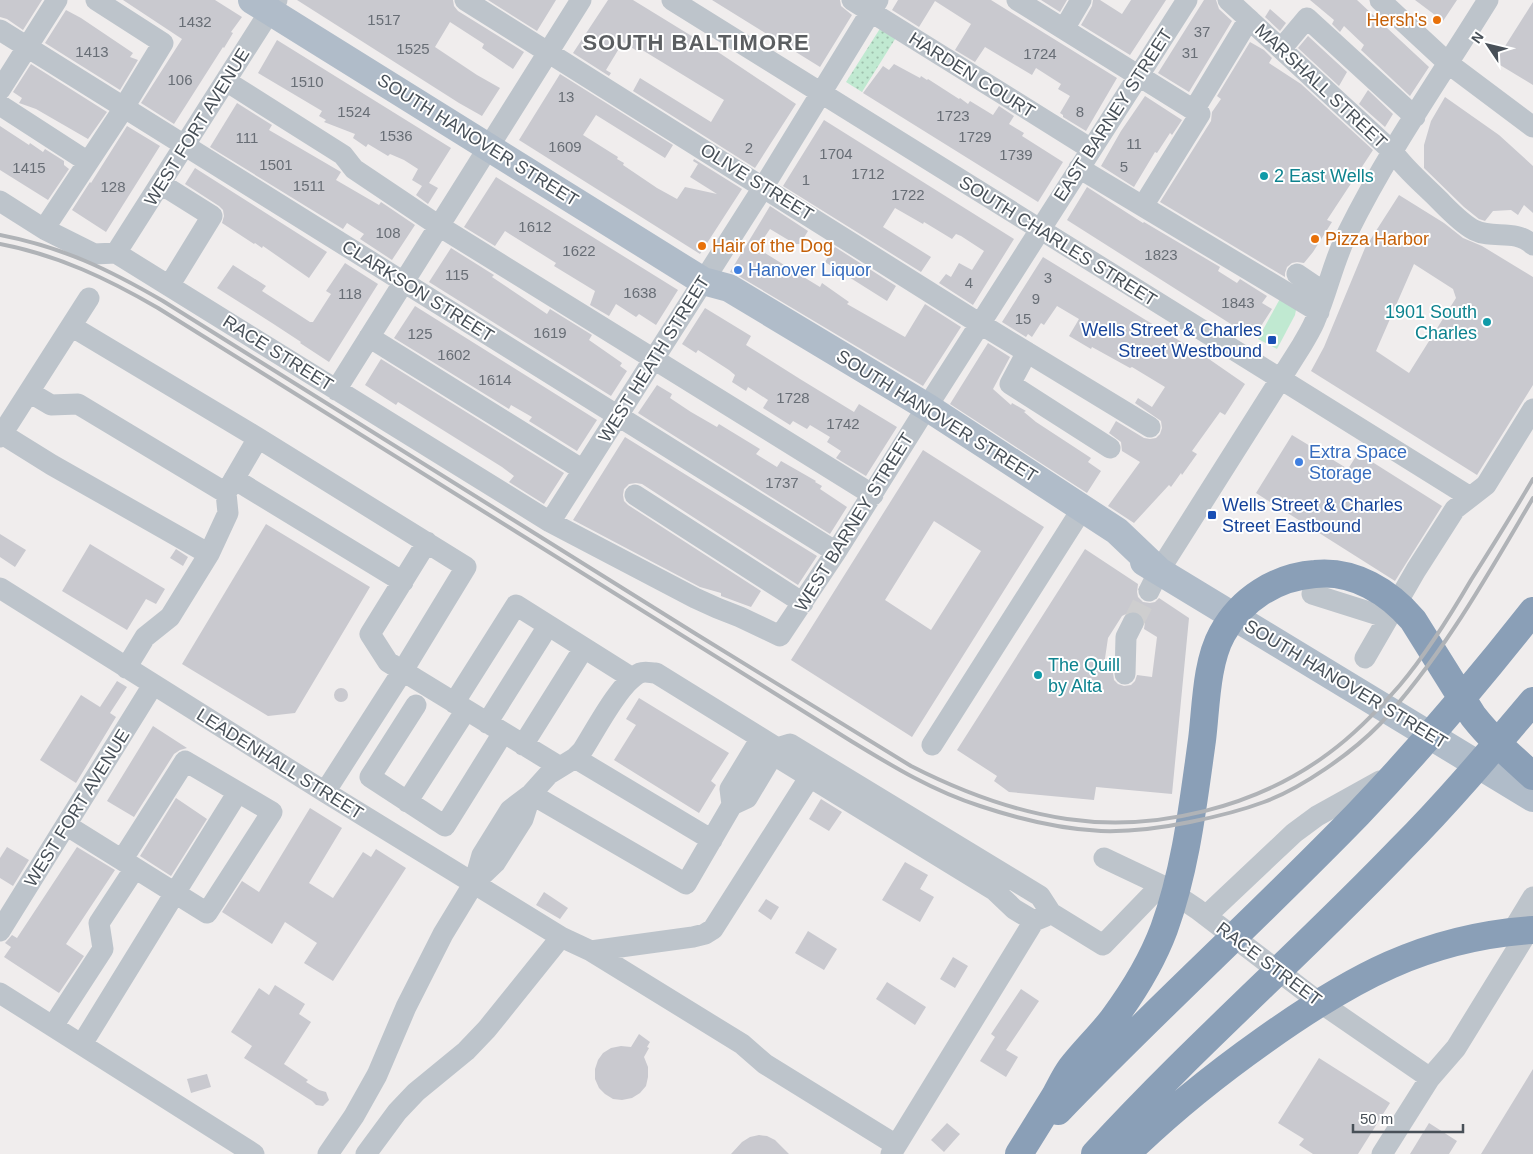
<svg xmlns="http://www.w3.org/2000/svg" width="1533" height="1154" font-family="Arial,sans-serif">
	<defs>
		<pattern id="garden-dots" width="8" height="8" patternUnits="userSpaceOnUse" patternTransform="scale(1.25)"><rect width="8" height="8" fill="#c0e9d1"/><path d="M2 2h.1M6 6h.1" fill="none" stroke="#9ebfac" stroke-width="1.8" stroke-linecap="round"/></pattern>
	</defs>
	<rect width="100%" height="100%" fill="#f0eded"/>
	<path fill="#c0e9d1" d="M1282,295L1297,305L1295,315L1277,349L1258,339Z"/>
	<path fill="url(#garden-dots)" d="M881,27L897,36L862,92L846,82Z"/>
	<path fill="#c9c9cf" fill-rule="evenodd" d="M0,0H42L23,30L7,19L0,17Z
		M123,0H215L242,17L231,32L233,33L224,48L223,47L174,124L141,103L182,39Z
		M297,0H453L454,6L458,11L524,52L513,69L482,48L484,44L450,22L435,47L477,75L500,88L482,116L459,103Z
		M488,0H556L537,31Z
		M608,0H633L721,54L796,104L755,168L633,91L640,78L711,122L724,100L639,48L637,51L623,42L606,70L611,73L609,76L573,53Z
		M712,0H840L841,6L852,15L820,67Z
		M898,0H991L1117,78L1086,131L1063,117V115L1060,113L1070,96L1058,89L1061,84L1036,68L1032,75L985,47L975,62L955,50L971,24L935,1L919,27L892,10Z
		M1041,0H1067L1060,12Z
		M1093,0H1100L1122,14L1131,0H1166L1130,55L1081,25L1092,6Z
		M1204,0H1216L1219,9L1232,21L1189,92L1158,73Z
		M1310,0H1357L1429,67L1410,96L1361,50L1364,45L1344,26L1340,32L1332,24L1334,20Z
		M1415,0H1457L1443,21Z
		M1533,2V85L1495,62Z
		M1270,9L1286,23L1280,31L1265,17Z
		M66,10L81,18L133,53L130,57L138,60L120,90L45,43Z
		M1308,36L1347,72L1339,86L1298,48Z
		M277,40L451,148L429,183L438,188L428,204L416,195L422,186L412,180L418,169L404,160L390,154L388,156L368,144L366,147L353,138L355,134L324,122L326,120L319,116L322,111L258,73Z
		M1250,42L1264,50L1272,58L1269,63L1301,84L1373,150L1327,220L1332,222L1313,252L1304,263L1297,262L1292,263L1287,267L1285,273V277L1160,202L1211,121L1212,112L1221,99L1217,96Z
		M31,64L107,112L88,139L36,109L19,103L22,98L13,92Z
		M894,64L920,78L921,76L927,80L928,79L959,99L960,98L968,104L970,101L993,115L999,106L1014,116L1009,124L1024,133L1022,136L1063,162L1038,202L863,93L883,66L889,70Z
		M560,74L673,145L665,158L596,115L583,135L618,157L617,159L624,163L623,165L657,188L677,199L685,187L717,194L690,177L698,164L693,161L694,159L742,189L700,254L519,140Z
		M1368,90L1393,114L1385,127L1359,104Z
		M1145,96L1182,120L1172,135L1170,133L1157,153L1155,152L1134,187L1101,166L1121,131Z
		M1445,97L1499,135L1533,166V213L1524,205L1518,215L1511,210L1493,211L1485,221L1479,219L1464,207L1424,168V145L1431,121Z
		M237,103L272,125L269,130L341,172L336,180L379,205L381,202L415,225L392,260L360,239L364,234L347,223L343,229L210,147Z
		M824,120L1014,239L973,305L939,283L946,274L951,277L959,263L972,270L984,251L961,236L956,234L952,239L924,222L923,224L895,208L883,227L931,257L921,272L783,186Z
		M0,126L29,145L30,143L43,152L45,149L64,161V165L69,169L48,200L0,170Z
		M127,126L160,146L106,232L72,210L90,182L91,183Z
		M195,168L327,252L309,278L263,246L262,248L255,243L254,244L222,223L224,216L223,210L219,206L185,184Z
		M496,177L678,290L656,325L639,314L636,317L616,304L609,316L590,305L595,291L554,266L556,263L505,231L495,246L464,227Z
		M1087,187L1143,223L1144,222L1220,267L1218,271L1237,283L1240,279L1267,296L1262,303L1272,309L1254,337L1245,333L1067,220Z
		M1399,195L1444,223L1463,238L1482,246L1533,277V385L1477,475L1311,371L1324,347L1365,248ZM1414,264L1453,289L1456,298L1409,373L1376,351Z
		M770,206L808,231L800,244H795L770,229L757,248L797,273L820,287L822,283L849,302L847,304L905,337L925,304L961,327L923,386L737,275L730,272Z
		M835,247L896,286L887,301L825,262Z
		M451,248L494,275L492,277L547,314L550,309L592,335L589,340L622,363L620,366L627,371L611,396L429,282Z
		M1043,257L1206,357L1245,384L1225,415L1220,412L1192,451L1197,454L1182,475L1181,473L1171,487L1169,485L1134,523L1108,506L1140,462L1122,451L1121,442L1109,433L1116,421L1144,438L1150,439L1156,438L1160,434L1162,428L1161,421L1135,403L1138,398L1152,407L1165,387L1132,367L1130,368L1092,347L1091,349L1069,336L1079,319L1057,306L1044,325L1041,323L1032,337L1028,334L1026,337L1002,322Z
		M345,263L378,284L329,362L300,343L301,342L272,323L217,288L233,265L266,286L262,291L310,322H313L331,294L326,291Z
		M415,306L597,420L577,451L529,421L532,417L511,405L509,409L394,338Z
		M705,308L751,336L746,345L800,379L854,412L859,404L897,427L866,476L836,458L841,451L827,442L830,437L810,425L807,429L793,421L790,425L763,408L768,400L748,387L746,391L732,382L735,375L729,370L698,350L696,353L682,344Z
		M988,343L1010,357L993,389L1011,405L1012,403L1026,411L1024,412L1036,422L1091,458L1088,462L1101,471L1087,493L950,404Z
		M381,359L564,473L544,504L509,482L514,476L502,467L398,402L396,405L365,385Z
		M657,385L672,394L670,398L691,412L717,427L719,424L760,449L756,454L777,467L781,461L816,481L815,482L822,486L820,489L847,507L830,534L638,413Z
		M1292,435L1348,469L1358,453L1442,506L1395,581L1256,493Z
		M625,437L817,556L798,585L642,484L636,483L629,484L624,489L623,495L624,501L628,505L761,591L751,607L721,596V593L700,587L573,520Z
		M923,450L1044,527L912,737L791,660ZM934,521L981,551L931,630L885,600Z
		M266,524L370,587L295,713L268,716L182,664Z
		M0,534L26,550L15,567L0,557Z
		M90,544L165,589L156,604L146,599L127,630L62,591Z
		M176,549L188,557L183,566L170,558Z
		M1085,549L1138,584L1137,592L1138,597L1143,602L1150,603L1155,602L1159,598L1189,618L1172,794L1096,787L1094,800L1009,792L994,781L997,776L957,750ZM1132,611L1138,612L1143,616L1145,622L1144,629L1157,637L1152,677L1137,675L1135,681L1131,685L1124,686L1118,684L1114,680L1113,673L1103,672L1108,638L1122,616Z
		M117,681L127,687L110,713L116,717L76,783L40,760L81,695L100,707Z
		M334 695a7 7 0 1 1 14 0a7 7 0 1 1-14 0Z
		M639,698L729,753L711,781L716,785L699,813L614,760L636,725L626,719Z
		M153,726L187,748L180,750L174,754L134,817L107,801Z
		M176,798L207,819L171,876L140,856Z
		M821,799L842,812L829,831L809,819Z
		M310,808L342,828L309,883L333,898L363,852L371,857L376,849L406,868L333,981L304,963L317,943L285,922L272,944L222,912L242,881L259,892Z
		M7,847L29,860L13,886L0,878V858Z
		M77,847L115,870L66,944L84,956L59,993L4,957L11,947L5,943L12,935L17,938Z
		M905,862L928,875L920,889L934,897L920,922L882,900Z
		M544,892L568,908L560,919L536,905Z
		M766,899L779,907L771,920L758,911Z
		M808,931L837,949L824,970L795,953Z
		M953,957L968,966L955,988L940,979Z
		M887,982L926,1007L915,1025L876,999Z
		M275,985L305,1004L299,1014L311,1022L284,1064L308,1080L306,1082L319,1090L326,1092L329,1100L323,1106L316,1105L312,1101L244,1058L252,1046L231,1032L259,988L269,995Z
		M1021,989L1039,1001L1006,1050L1018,1057L1006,1077L980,1061L995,1037L991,1034Z
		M639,1034L650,1042L647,1047L649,1048L644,1057L648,1067V1077L646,1086L640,1093L632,1098L622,1100L613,1099L605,1094L599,1088L595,1079V1069L598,1060L603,1053L611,1048L621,1046L631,1047Z
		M1319,1058L1390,1103L1358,1154H1313L1299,1145L1304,1139L1278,1123Z
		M1533,1069V1154H1481L1495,1131Z
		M207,1074L211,1087L191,1093L187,1079Z
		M947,1123L960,1134L944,1152L931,1140Z
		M1429,1123L1457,1141L1449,1154H1410Z
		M759,1135L767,1136L775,1140L789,1154H731L742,1142L750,1137Z"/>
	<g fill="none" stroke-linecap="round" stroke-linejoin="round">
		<path stroke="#cececf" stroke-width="21" stroke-dasharray="21 11" stroke-linecap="butt" d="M1133,623L1149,591"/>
		<path stroke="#bdc4cb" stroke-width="21" d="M465,0L969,317L1150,427
			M672,0L1470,497
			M852,0L1091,149
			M1017,0L1200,114L1143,206
			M1228,0L1393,152C1406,170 1423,184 1439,200C1449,210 1461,223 1474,230C1494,240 1514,228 1533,245
			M1380,0L1449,64L1533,127
			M1064,29L1081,0
			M0,30L836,552
			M1281,49L1307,18L1415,117
			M226,81L343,155L354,169L439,226L873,495
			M0,90L57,0
			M0,105L88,162
			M1194,110L1249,19
			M1079,168L1319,312
			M161,184L212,216L169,286
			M0,201L44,229L94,254L116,253L550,522L695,598L717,608L740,617L780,636L836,552L918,421L1187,0
			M44,229L118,117L163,43L96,0
			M116,253L277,0
			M1297,274L1325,293
			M71,326L258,438L466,567L402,672L325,792
			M369,337L583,470
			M1027,352L1010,384L1110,448
			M336,390L581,0
			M29,392L51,405L78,404L226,493
			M2,434L52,465L209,554L170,617L145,637L126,668
			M0,437L89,298
			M234,479L403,582
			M635,495L803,603
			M550,522L764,186L878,0
			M427,542L370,634L388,662L560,767
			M209,554L228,513L226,493L258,438
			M0,588L325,792L561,937L591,951L742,1044L765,1064L896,1145
			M1149,591L1159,571L1302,345C1307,336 1313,327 1316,318C1328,290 1334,259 1348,232C1388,151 1441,76 1488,0
			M1312,594L1388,618
			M1365,658L1416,570L1455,509L1486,485L1533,409
			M1125,674L1126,637L1133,623
			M454,703L516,605L632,678
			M416,705L370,777L445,826L503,733
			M487,723L548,626
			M523,745L584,648
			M932,745L1075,520
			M575,758L712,840
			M531,794L686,884L732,805L747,798L777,748L790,744L1040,896L1051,913L1103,945L1161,885
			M407,802L466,710
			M732,805L730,789L761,738
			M66,825L207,913L272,812L238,792L175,893L82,1044
			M1104,858L1161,885L1197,909L1315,999L1430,1078
			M122,860L185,761L238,792
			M474,883L495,863L523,819L531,794
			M1206,916L1294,833L1317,816L1380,781
			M0,931L153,685
			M1510,935L1533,897
			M591,951L693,937L705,934L713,929L804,786
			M0,993L254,1154
			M53,1026L103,949L99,923L135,868
			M328,1154L354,1116L377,1075L406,1007L443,934L474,883L482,855L510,810L531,794L549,774L575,758L582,751C595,731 620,682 640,673C645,671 651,673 656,673L777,748L782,760L994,890L1014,909L1034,921
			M366,1154L397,1112L416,1092L466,1051L487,1029L561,937
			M891,1154L1034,921L1046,916
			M1382,1154L1430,1078L1456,1048L1533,923"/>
		<path stroke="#b0bcc9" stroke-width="28" d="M252,0L703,281L729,288L927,407L1117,531L1159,571
			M1144,562L1533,798"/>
		<path stroke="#8a9fb7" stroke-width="28" d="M1058,1111C1155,1010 1260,915 1358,814C1420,749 1478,681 1533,611
			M1019,1154C1031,1135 1043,1115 1055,1096C1060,1087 1065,1076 1071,1068C1084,1051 1100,1036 1113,1019C1133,992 1152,961 1164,929C1186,868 1193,804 1202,740C1206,708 1206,663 1222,634C1241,599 1276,577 1315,574C1354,570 1389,592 1413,620L1473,716C1491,739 1512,757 1533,776
			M1095,1154C1192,1048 1300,954 1400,850C1447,803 1490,752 1533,701
			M1126,1154C1169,1112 1215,1075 1263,1041C1350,979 1425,937 1533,930"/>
		<path stroke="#b0b3b7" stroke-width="4" d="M0,235C62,247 108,269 163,301L696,634L911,766C960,791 1012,811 1067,819C1156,832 1257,807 1329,753C1355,734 1379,709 1400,685C1427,653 1450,616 1471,580C1492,547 1513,513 1533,479
			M0,244C58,255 108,279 158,308L851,741C892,766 933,791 980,806C1019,819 1060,829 1101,831C1130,832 1161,828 1190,822C1215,817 1240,811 1264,802C1302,788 1352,753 1380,724C1442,657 1487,576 1533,498"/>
	</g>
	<g fill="#e8710a" stroke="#fff" stroke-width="2">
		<circle cx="1437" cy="20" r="5"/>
		<circle cx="1315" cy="239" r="5"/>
		<circle cx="702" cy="246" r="5"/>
	</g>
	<g fill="#0f9aa8" stroke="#fff" stroke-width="2">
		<circle cx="1264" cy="176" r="5"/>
		<circle cx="1487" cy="322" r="5"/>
		<circle cx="1038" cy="675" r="5"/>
	</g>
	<g fill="#3f7fe0" stroke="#fff" stroke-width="2">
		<circle cx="738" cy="270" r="5"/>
		<circle cx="1299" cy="462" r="5"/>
	</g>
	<g fill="#1a4fb4" stroke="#fff" stroke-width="2">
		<rect x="1267" y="335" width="10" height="10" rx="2.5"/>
		<rect x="1207" y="510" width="10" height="10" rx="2.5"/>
	</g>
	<g text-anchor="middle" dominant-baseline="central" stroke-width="4" stroke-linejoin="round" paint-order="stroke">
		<g font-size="15" fill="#686e76">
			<text x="384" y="19">1517</text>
			<text x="195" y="21">1432</text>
			<text x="1202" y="31">37</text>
			<text x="413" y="48">1525</text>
			<text x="92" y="51">1413</text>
			<text x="1190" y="52">31</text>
			<text x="1040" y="53">1724</text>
			<text x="180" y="79">106</text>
			<text x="307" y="81">1510</text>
			<text x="566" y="96">13</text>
			<text x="354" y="111">1524</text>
			<text x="1080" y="111">8</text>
			<text x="953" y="115">1723</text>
			<text x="396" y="135">1536</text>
			<text x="975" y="136">1729</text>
			<text x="247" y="137">111</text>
			<text x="1134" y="143">11</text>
			<text x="565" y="146">1609</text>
			<text x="749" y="147">2</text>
			<text x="836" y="153">1704</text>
			<text x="1016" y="154">1739</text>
			<text x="276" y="164">1501</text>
			<text x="1124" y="166">5</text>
			<text x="29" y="167">1415</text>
			<text x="868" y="173">1712</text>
			<text x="806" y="179">1</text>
			<text x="309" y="185">1511</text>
			<text x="113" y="186">128</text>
			<text x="908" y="194">1722</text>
			<text x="535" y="226">1612</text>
			<text x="388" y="232">108</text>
			<text x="579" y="250">1622</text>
			<text x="1161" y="254">1823</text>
			<text x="457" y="274">115</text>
			<text x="1048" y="277">3</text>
			<text x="969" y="282">4</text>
			<text x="640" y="292">1638</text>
			<text x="350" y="293">118</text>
			<text x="1036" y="298">9</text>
			<text x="1238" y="302">1843</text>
			<text x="1023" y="318">15</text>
			<text x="550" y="332">1619</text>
			<text x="420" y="333">125</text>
			<text x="454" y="354">1602</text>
			<text x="495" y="379">1614</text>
			<text x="793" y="397">1728</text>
			<text x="843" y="423">1742</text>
			<text x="782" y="482">1737</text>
		</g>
		<g font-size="18" fill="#c56008" stroke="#fff" text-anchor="start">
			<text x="1427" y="20" text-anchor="end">Hersh's</text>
			<text x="1325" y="239">Pizza Harbor</text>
			<text x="712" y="246">Hair of the Dog</text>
		</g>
		<g font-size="18" fill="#485058" stroke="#fff">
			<text transform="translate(972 75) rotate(32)">HARDEN COURT</text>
			<text transform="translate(1321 86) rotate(43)">MARSHALL STREET</text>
			<text transform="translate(1113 115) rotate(-57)">EAST BARNEY STREET</text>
			<text transform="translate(197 127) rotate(-58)">WEST FORT AVENUE</text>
			<text transform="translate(478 140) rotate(32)">SOUTH HANOVER STREET</text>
			<text transform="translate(757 182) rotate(32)">OLIVE STREET</text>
			<text transform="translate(1058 241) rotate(32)">SOUTH CHARLES STREET</text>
			<text transform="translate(418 291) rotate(32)">CLARKSON STREET</text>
			<text transform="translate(278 353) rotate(32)">RACE STREET</text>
			<text transform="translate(654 359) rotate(-58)">WEST HEATH STREET</text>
			<text transform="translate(937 416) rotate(32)">SOUTH HANOVER STREET</text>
			<text transform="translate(854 522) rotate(-58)">WEST BARNEY STREET</text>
			<text transform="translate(1346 684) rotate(31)">SOUTH HANOVER STREET</text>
			<text transform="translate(280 764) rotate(32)">LEADENHALL STREET</text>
			<text transform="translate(77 808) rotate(-58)">WEST FORT AVENUE</text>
			<text transform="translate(1269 964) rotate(37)">RACE STREET</text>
		</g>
		<g font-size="18" fill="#0d838f" stroke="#fff" text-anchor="start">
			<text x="1274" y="176">2 East Wells</text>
			<text x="1477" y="312" text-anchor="end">1901 South<tspan x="1477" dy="21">Charles</tspan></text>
			<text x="1048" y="665">The Quill<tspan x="1048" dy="21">by Alta</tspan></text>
		</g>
		<g font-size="18" fill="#366cbe" stroke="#fff" text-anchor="start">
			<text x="748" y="270">Hanover Liquor</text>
			<text x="1309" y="452">Extra Space<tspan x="1309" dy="21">Storage</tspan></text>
		</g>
		<g font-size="18" fill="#164399" stroke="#fff" text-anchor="end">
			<text x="1262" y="330">Wells Street &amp; Charles<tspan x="1262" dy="21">Street Westbound</tspan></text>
			<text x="1222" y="505" text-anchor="start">Wells Street &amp; Charles<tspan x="1222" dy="21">Street Eastbound</tspan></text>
		</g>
		<g font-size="22" font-weight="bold" letter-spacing="1" fill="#5b5e61" stroke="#fff">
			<text x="696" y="42">SOUTH BALTIMORE</text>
		</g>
	</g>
	<g transform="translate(1488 45) rotate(305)" stroke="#ffffff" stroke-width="4" paint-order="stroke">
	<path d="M0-4L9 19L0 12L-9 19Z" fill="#485058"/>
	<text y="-8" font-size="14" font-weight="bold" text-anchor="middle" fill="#485058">N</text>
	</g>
	<path d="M1353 1124v8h110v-8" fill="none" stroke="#485058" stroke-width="2.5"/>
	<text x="1360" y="1124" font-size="15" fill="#485058" stroke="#ffffff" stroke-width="4" paint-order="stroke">50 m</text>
</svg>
